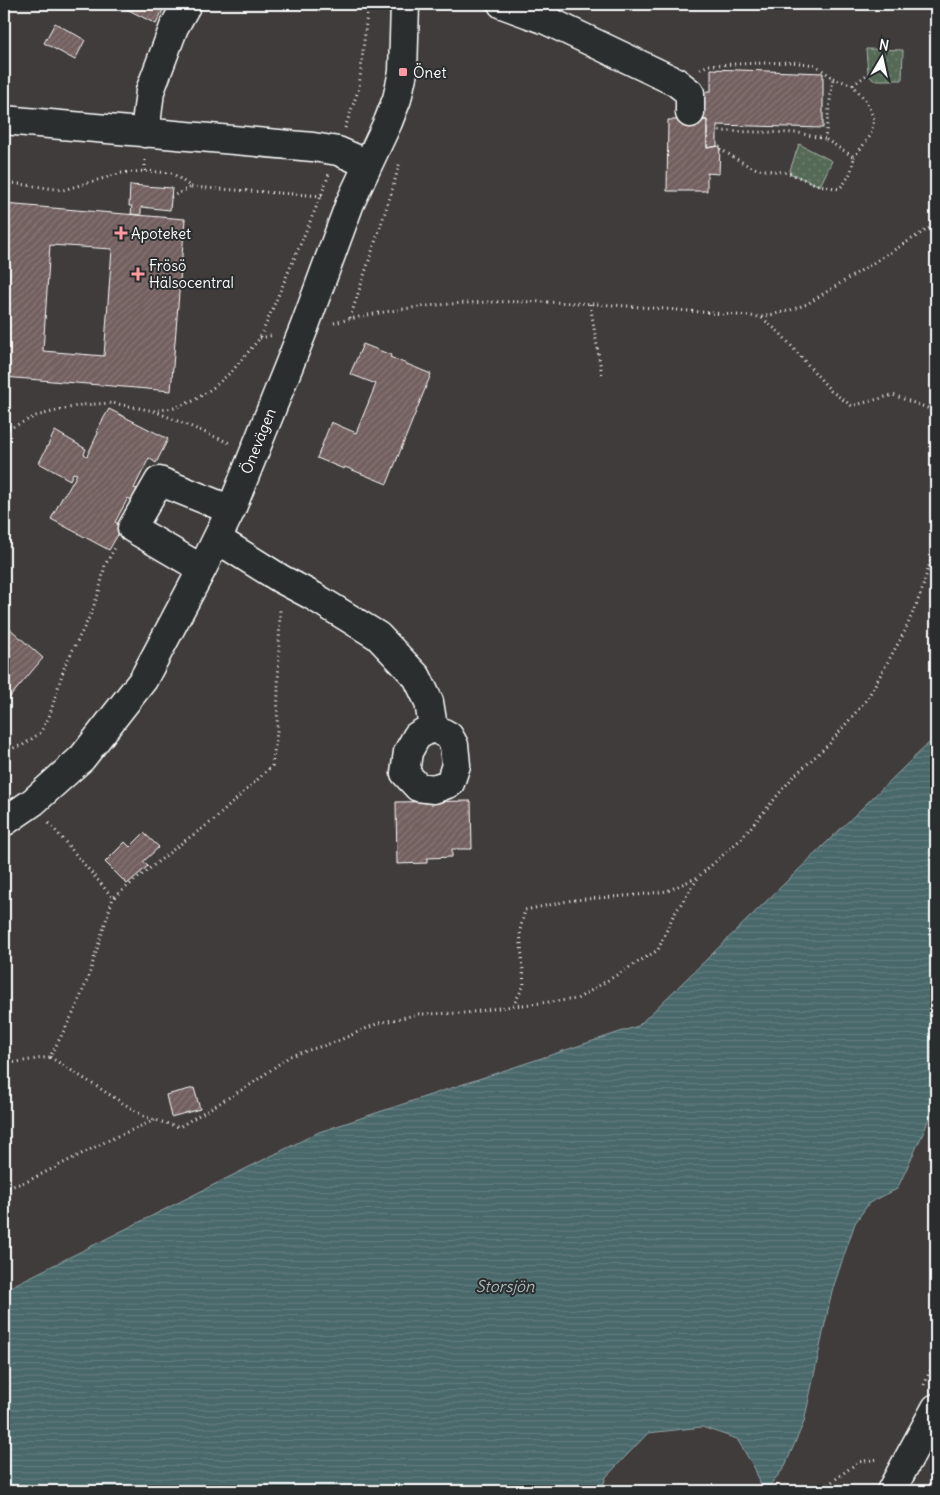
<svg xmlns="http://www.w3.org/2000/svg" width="940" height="1495" font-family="Delius,sans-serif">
	<defs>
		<pattern id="park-dots" width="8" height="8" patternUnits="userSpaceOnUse" patternTransform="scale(1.25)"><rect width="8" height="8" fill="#556a56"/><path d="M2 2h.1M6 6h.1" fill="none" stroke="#6e806f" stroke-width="1.8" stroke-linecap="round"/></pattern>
		<pattern id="water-rules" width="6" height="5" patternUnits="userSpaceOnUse" patternTransform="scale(1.25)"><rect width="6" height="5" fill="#48676a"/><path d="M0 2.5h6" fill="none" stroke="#637e80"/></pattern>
		<pattern id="building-hatch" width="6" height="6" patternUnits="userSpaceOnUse" patternTransform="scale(1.25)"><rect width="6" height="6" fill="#725f5e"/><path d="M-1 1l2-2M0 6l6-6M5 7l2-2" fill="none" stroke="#877776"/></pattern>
	</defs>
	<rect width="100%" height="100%" fill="#403c3c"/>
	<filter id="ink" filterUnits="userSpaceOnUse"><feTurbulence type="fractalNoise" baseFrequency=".02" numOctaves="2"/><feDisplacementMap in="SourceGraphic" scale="10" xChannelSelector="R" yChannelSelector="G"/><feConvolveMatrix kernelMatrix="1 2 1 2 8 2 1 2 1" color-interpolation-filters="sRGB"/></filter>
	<g filter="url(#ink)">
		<path fill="url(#park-dots)" stroke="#aab4aa" d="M866,49L903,50L902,80H873L868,74Z
			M799,144L832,161L820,186L789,173Z"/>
		<path fill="url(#water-rules)" stroke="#91a4a6" d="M936,736V1098L925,1129L897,1189L869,1203L855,1223L832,1291L804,1422L784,1468L765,1491H763L755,1469L737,1439L702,1427L648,1433L606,1477L601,1491H4V1290L319,1132L638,1026Z"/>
		<path fill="url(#building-hatch)" stroke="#fff" fill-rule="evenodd" d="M117,4H166L156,24Z
			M55,23L85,40L75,60L44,43Z
			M711,69L823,73V128L717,125V146L707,148V120H701L702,96L707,91H711Z
			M668,120H707V148L720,146L719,174L707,173V191H667Z
			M130,185L172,188L170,210L141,207V215L131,214L132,206H129Z
			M4,204L185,219L171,391L4,377ZM50,245L112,249L104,356L43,351Z
			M363,344L391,355L390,357L431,374L387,484L345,467L344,469L317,458L331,422L356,433L376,384L350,374Z
			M109,409L168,439L156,463L149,458L134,488L137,489L132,500L128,498L115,522L123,526L109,550L51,519L64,494L67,492L77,474L73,473L70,480L39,463L55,431L86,449L84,454L87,456L98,433L97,430Z
			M8,627L43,658L4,704V632Z
			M471,801L472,849H452V857L427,858V863L397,864L396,802Z
			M144,833L159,847L143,862L148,866L127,884L105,862L125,842L130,847Z
			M194,1088L200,1109L171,1117L166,1095Z"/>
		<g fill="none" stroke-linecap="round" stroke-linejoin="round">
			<g stroke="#fff" stroke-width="31">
				<path id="minor" d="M502,4L546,20L676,82L690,93V113
					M4,120L313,147L338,151L368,164
					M145,133L150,91L174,27L187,4
					M217,539L281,579L313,596L378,636L417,677L429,702L433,727L449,736L454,745L456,765L450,783L434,789L418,787L405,773L408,752L417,736L433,727
					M202,569L132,528L159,481L231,510
					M4,822L33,802L82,758L143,680L202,569L231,510L304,328L350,203L388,122L397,99L403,72L405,4"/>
			</g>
			<g stroke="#fff" stroke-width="31">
				<path id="major" d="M891,1491L936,1408"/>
			</g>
			<path stroke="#fff" stroke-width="3" stroke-dasharray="1 4" stroke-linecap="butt" d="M700,69L709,65L792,62L815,65L833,78L825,139L799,133L717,131
				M833,78L853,85L866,101L874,119L871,135L854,157
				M853,85L868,74
				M345,128L359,88L368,4
				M720,149L745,164L757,169L789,173L815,184L839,189C849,179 852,171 854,157L825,139
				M145,171V158
				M4,182L63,190L122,173L145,171L172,173L191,187L323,196
				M171,197L191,187
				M590,304L602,375
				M350,318L391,194L400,162
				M762,318L780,333L831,391L852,406L893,395L930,409L936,419
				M334,323C473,286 620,306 761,317L788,311L807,304L936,224
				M260,338L274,335
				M154,411L232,444
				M4,425L13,427
				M4,431L36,416L81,405L113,403L154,411L174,408L193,401L214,387L232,371L260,338L321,196L329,174
				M4,751L23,745L40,733L49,717L65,665L90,616L99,592L105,565L116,546
				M49,823L113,898
				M513,1006L577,999L658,950L673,916L698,878
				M50,1057L145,1117L179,1127L250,1085L290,1056L335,1042L379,1023L419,1014L466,1013L513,1006L524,985L520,930L525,910L573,900L638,895L667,891L698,877L741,839L793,777L830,743L867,699L905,631L921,593L936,543
				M4,1064L50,1057L75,1010L88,978L113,898L179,845L214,820L272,766L277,732L280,607
				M4,1189L28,1181L111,1139L155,1120
				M924,1385L936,1357
				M820,1491L858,1462L879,1459"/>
			<use href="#minor" stroke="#2a2d2e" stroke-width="28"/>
			<use href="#major" stroke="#2a2d2e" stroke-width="28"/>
		</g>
	</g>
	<g fill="#ff9aa2" stroke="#2a2d2e" stroke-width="2">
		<rect x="398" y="67" width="10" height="10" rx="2.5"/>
		<path d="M118.5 225.5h5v5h5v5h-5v5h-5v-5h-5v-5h5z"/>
		<path d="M135.5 266.5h5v5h5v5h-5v5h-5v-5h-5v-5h5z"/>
	</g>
	<g text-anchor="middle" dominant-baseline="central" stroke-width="4" stroke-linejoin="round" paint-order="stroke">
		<g font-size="15" fill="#fff" stroke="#2a2d2e" text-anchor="start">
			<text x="413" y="72">Önet</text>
			<text x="131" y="233">Apoteket</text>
			<text x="149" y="265">Frösö<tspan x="149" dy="17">Hälsocentral</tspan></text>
		</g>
		<g font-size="15" fill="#fff" stroke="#2a2d2e">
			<text transform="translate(258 441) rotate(-68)">Önevägen</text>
		</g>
		<g font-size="16" font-style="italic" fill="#adbbbc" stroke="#2a2d2e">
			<text x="505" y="1286">Storsjön</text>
		</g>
	</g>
	<rect width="940" height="1495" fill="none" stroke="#2a2d2e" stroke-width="20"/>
	<rect x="10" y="10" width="920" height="1475" fill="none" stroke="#fff" stroke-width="2" filter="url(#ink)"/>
	<g transform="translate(882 58) rotate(9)" stroke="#2a2d2e" stroke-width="4" paint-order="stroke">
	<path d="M0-4L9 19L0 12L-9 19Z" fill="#ffffff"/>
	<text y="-8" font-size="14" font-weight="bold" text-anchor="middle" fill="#ffffff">N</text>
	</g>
</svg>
